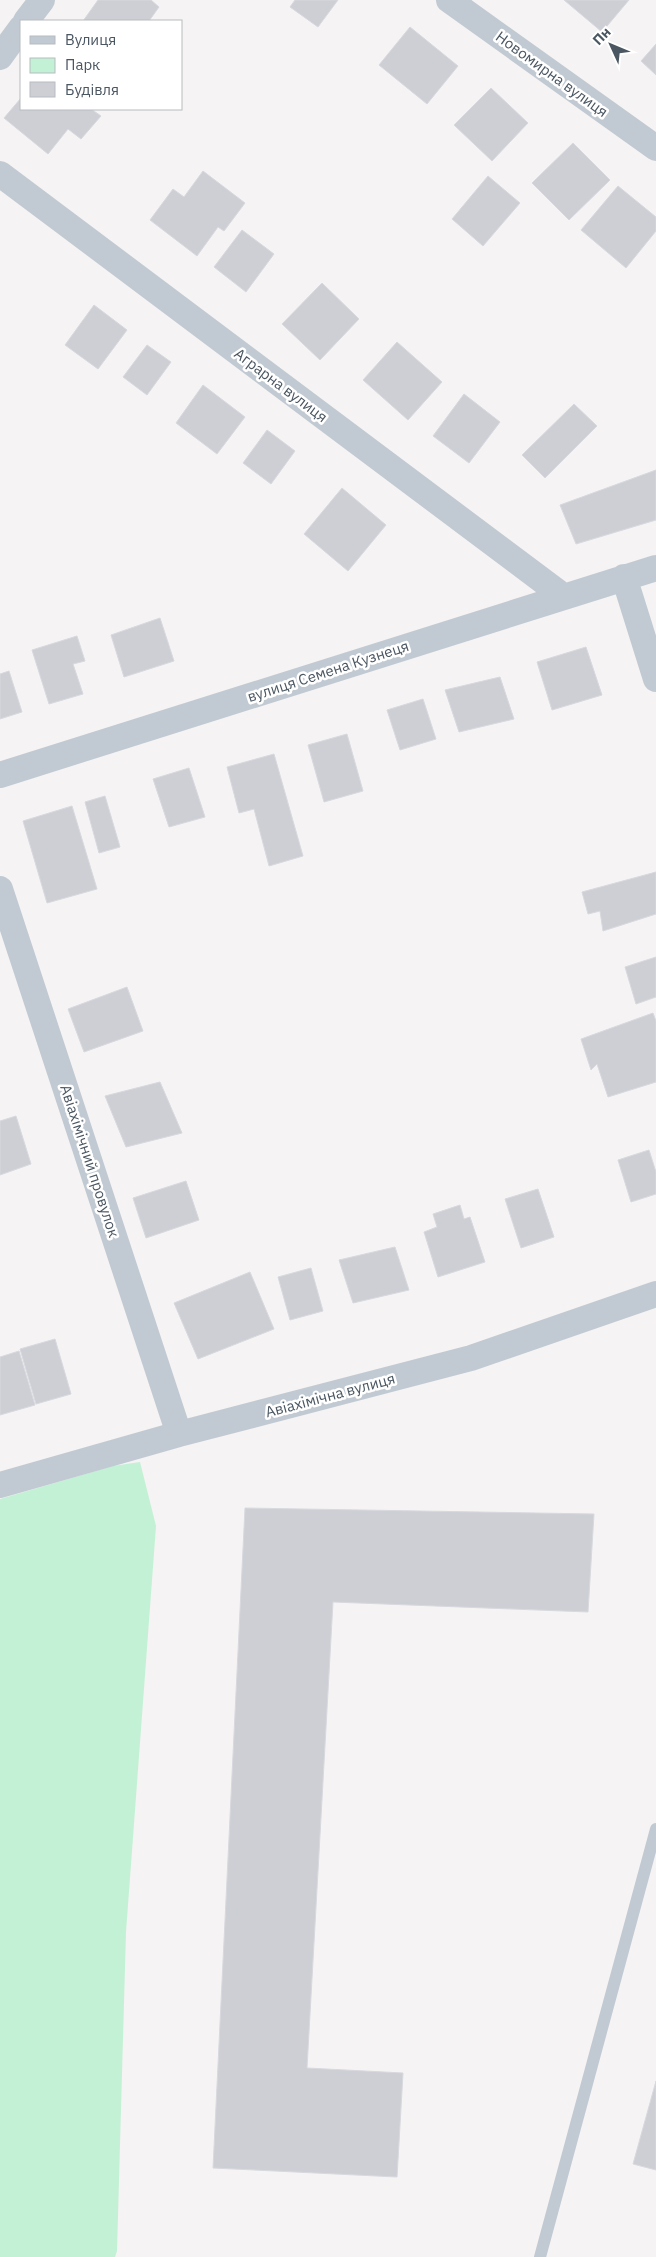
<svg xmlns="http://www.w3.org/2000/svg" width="656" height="2257" font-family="'IBM Plex Sans',sans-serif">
	<rect width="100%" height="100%" fill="#f5f3f3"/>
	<path fill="#c3f1d5" d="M140,1462L156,1526L126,1932L117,2251L115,2257H0V1499L113,1466Z"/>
	<path fill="#cdcfd5" stroke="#d7d9de" d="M98,0H151L159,7L149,21H83Z
		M295,0H338L318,27L290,7Z
		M564,0H629L602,32Z
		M410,27L458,66L427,104L379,65Z
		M656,44V75L641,61Z
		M491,88L528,123L492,161L454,125Z
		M21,98V109H91L101,116L81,139L68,129L48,154L4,118Z
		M573,143L610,180L569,220L532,183Z
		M203,171L245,203L224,231L218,227L197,256L150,220L173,189L184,197Z
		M488,176L520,203L483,246L452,219Z
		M618,186L656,217V231L626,268L581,230Z
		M242,230L274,254L246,292L214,267Z
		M322,283L359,319L320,360L282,324Z
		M94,305L127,330L98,369L65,345Z
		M397,342L442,382L408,420L363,380Z
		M147,345L171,362L147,395L123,377Z
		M203,385L245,417L217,454L176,423Z
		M464,394L500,422L469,463L433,436Z
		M574,404L597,426L545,478L522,455Z
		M267,430L295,451L271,484L243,463Z
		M656,470V520L576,544L560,505Z
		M342,488L386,525L348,571L304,534Z
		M160,618L174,661L124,677L111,635Z
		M77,636L85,661L73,664L83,694L49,704L32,650Z
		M586,647L602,695L552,710L537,662Z
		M9,671L22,712L0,719V674Z
		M500,677L514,719L459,732L445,690Z
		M423,699L436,739L400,750L387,710Z
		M347,734L363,791L324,802L308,745Z
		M274,754L303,856L269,866L254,809L239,813L227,767Z
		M189,768L205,817L169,827L153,779Z
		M105,796L120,847L99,853L85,802Z
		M72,806L97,889L47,903L23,821Z
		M656,872V914L603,931L600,911L588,914L582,892Z
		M656,957V997L636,1004L625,967Z
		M127,987L143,1031L84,1052L68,1009Z
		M653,1013L656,1021V1082L608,1097L597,1064L591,1070L581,1039Z
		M160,1082L182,1133L126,1147L105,1096Z
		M16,1116L31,1164L0,1175V1121Z
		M649,1150L656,1172V1194L631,1202L618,1160Z
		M186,1181L199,1220L146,1238L133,1198Z
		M538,1189L554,1237L521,1248L505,1199Z
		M460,1205L464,1219L470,1217L485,1262L438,1277L424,1232L437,1227L433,1214Z
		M395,1247L409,1290L353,1303L339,1260Z
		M311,1268L323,1311L290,1320L278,1277Z
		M250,1272L274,1329L198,1359L174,1303Z
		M55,1339L71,1394L36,1404L20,1349Z
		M19,1351L35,1405L0,1415V1357Z
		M245,1508L594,1514L588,1612L333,1602L307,2068L403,2073L397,2177L213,2168Z
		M656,2081V2170L633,2164Z"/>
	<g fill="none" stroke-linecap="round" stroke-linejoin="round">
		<path stroke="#c1cad2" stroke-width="12" d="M540,2257L656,1829"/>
		<path stroke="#c1cad2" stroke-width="26" d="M449,0L656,148
			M26,21L42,0
			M0,57L21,28
			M0,174L563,596
			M624,577L656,679
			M0,775L656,568
			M0,889L179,1434
			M0,1485L179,1434L471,1358L656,1294"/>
	</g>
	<g text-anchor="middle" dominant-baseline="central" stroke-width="5" stroke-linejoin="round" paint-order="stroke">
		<g font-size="15" fill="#4a5661" stroke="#fff">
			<text transform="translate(552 74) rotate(36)">Новомирна вулиця</text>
			<text transform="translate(281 385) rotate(37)">Аграрна вулиця</text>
			<text transform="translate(328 671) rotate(-18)">вулиця Семена Кузнеця</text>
			<text transform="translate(90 1161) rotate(72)">Авіахімічний провулок</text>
			<text transform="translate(330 1395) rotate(-15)">Авіахімічна вулиця</text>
		</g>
	</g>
	<rect x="20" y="20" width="162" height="90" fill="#ffffff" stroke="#b7bbc0"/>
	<rect x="30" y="36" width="25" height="8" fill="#c1cad2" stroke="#b7bbc0"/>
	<text x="65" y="45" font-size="15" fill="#4a5661">Вулиця</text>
	<rect x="30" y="58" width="25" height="15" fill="#c3f1d5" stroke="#b7bbc0"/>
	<text x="65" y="70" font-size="15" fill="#4a5661">Парк</text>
	<rect x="30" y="82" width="25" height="15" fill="#cdcfd5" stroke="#b7bbc0"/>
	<text x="65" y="95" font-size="15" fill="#4a5661">Будівля</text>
	<g transform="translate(611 45) rotate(314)" stroke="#ffffff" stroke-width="4" paint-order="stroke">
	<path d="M0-4L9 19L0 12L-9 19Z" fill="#4a5661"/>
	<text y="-8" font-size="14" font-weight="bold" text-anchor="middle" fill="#4a5661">Пн</text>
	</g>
</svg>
